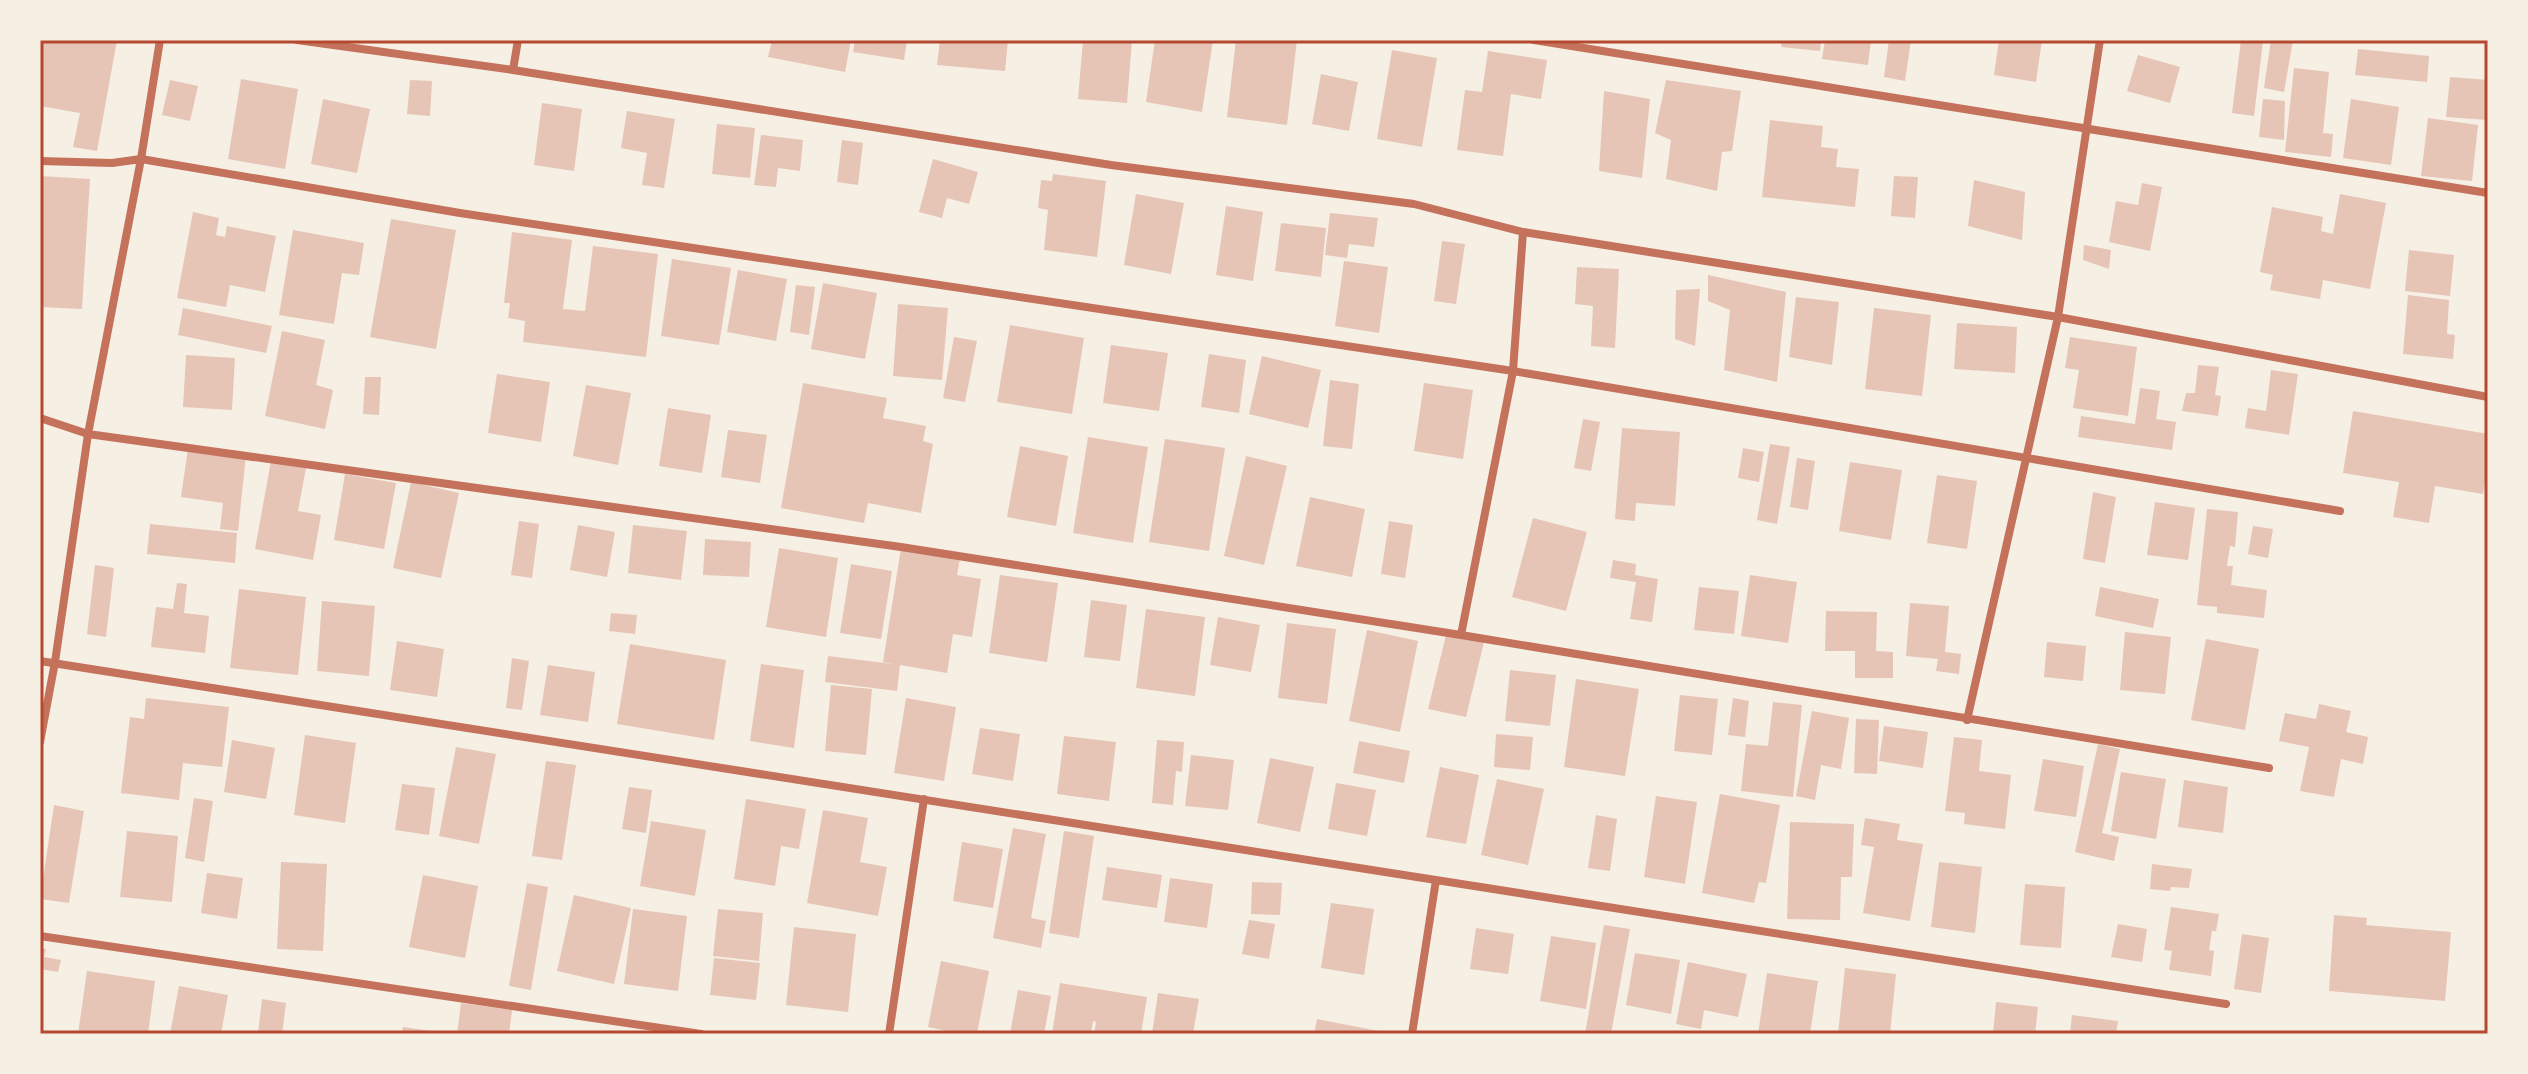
<svg xmlns="http://www.w3.org/2000/svg" width="2528" height="1074" font-family="'Zilla Slab',serif">
	<rect width="100%" height="100%" fill="#f6efe4"/>
	<path fill="#e6c5b7" d="M40,40H117L97,151L73,147L80,113L40,106Z
		M772,40H851L845,72L768,57Z
		M855,40H907L904,60L853,52Z
		M940,40H1008L1005,71L937,65Z
		M1083,40H1132L1127,103L1078,99Z
		M1155,40H1213L1202,112L1146,102Z
		M1236,40H1297L1287,125L1227,117Z
		M1782,40H1821L1820,51L1781,47Z
		M1825,40H1871L1868,65L1822,59Z
		M1889,40H1911L1905,81L1884,77Z
		M1999,40H2042L2036,82L1994,75Z
		M2241,40L2263,41L2254,116L2232,113Z
		M2271,40H2293L2284,92L2264,88Z
		M2358,49L2429,56L2427,82L2355,75Z
		M1392,50L1437,58L1422,147L1377,139Z
		M1488,51L1547,60L1541,99L1511,94L1503,156L1457,150L1465,90L1482,92Z
		M2138,55L2180,67L2170,103L2127,91Z
		M2294,68L2329,72L2323,133L2333,134L2331,157L2285,152Z
		M1321,74L1358,82L1349,131L1312,124Z
		M2450,77L2488,80V120L2446,117Z
		M241,79L298,89L285,169L228,159Z
		M170,80L198,86L190,121L162,115Z
		M410,80L432,81L430,116L407,114Z
		M1666,80L1741,91L1732,151L1722,152L1717,191L1666,179L1671,140L1655,133Z
		M1604,91L1650,99L1642,178L1599,171Z
		M323,99L370,109L357,173L311,164Z
		M2263,99L2285,101L2284,140L2259,137Z
		M2351,99L2399,107L2391,165L2343,158Z
		M542,103L582,109L574,171L534,165Z
		M627,111L675,119L664,188L642,185L647,153L621,148Z
		M2428,118L2478,125L2472,181L2421,176Z
		M1770,120L1823,126L1821,147L1838,149L1836,167L1859,169L1855,207L1762,197Z
		M717,124L755,128L750,178L712,174Z
		M761,135L803,140L800,171L778,168L776,187L754,185Z
		M842,140L863,143L858,185L837,182Z
		M933,159L978,172L969,204L947,198L942,218L919,212Z
		M1053,174L1106,181L1097,257L1044,250L1048,210L1038,208L1041,180L1052,181Z
		M40,176L90,179L82,309L40,307Z
		M1894,176L1918,177L1915,218L1891,216Z
		M1974,180L2025,192L2022,240L1968,226Z
		M2142,183L2162,187L2150,251L2109,242L2116,201L2138,205Z
		M1136,194L1184,203L1171,274L1124,265Z
		M2340,194L2386,203L2370,289L2323,280L2320,299L2270,290L2273,275L2260,272L2272,207L2323,217L2321,231L2333,234Z
		M1226,206L1263,212L1253,281L1216,275Z
		M193,212L219,218L216,235L225,237L227,226L276,236L265,292L230,285L226,307L177,298Z
		M1330,213L1378,218L1374,247L1349,244L1347,258L1325,255Z
		M391,219L456,230L436,349L370,337Z
		M1281,223L1326,228L1321,277L1275,271Z
		M293,230L364,243L359,275L342,273L334,324L279,315Z
		M512,232L572,240L563,309L585,311L593,246L658,254L646,357L523,342L525,321L508,318L510,303H504Z
		M1442,241L1465,244L1456,304L1434,301Z
		M2084,245L2111,250L2109,269L2083,260Z
		M2409,250L2454,255L2450,296L2405,291Z
		M672,259L731,268L719,345L661,336Z
		M1344,261L1388,267L1379,333L1335,326Z
		M1577,267L1619,269L1615,348L1591,346L1593,306L1575,304Z
		M738,270L787,279L776,341L727,332Z
		M1708,275L1786,292L1777,382L1724,370L1730,310L1708,301Z
		M823,283L877,293L865,359L811,349Z
		M796,285L815,287L809,335L790,332Z
		M1700,289L1695,346L1675,339L1676,290Z
		M2408,295L2449,300L2447,334L2455,335L2453,359L2403,354Z
		M1796,297L1839,302L1832,365L1789,357Z
		M898,304L948,308L942,380L893,376Z
		M183,308L272,326L266,353L178,335Z
		M1874,308L1931,315L1922,396L1865,389Z
		M1957,323L2017,327L2015,373L1954,369Z
		M1010,325L1084,338L1072,414L997,402Z
		M282,331L325,340L316,385L333,390L325,429L265,416Z
		M954,337L977,341L965,402L943,398Z
		M2070,337L2137,347L2128,416L2073,408L2079,370L2065,368Z
		M1111,345L1168,353L1159,411L1103,403Z
		M1209,354L1246,360L1239,413L1201,407Z
		M186,355L235,358L232,410L183,407Z
		M1262,356L1321,370L1308,428L1249,414Z
		M2198,365L2219,367L2215,395L2221,396L2218,416L2182,411L2186,393H2195Z
		M2271,370L2298,374L2289,435L2245,428L2248,408L2266,411Z
		M497,374L550,382L541,442L488,433Z
		M365,377H381L379,415L363,414Z
		M1330,380L1359,384L1352,449L1323,446Z
		M803,383L887,398L883,418L926,426L923,441L933,444L921,513L868,503L864,523L781,508Z
		M1424,383L1473,390L1463,459L1414,451Z
		M586,385L631,393L618,465L573,456Z
		M2140,388L2160,391L2156,419L2176,422L2172,450L2078,437L2081,416L2135,424Z
		M668,408L711,415L702,473L659,466Z
		M2353,411L2488,434V466L2483,494L2435,486L2429,523L2393,517L2399,482L2343,473Z
		M1583,419L1600,422L1591,471L1574,468Z
		M1622,428L1680,432L1675,506L1636,503L1635,521L1615,519Z
		M728,430L767,435L760,483L721,477Z
		M1088,437L1148,447L1133,543L1073,533Z
		M1165,439L1225,448L1209,551L1149,542Z
		M1770,444L1790,447L1777,524L1757,520Z
		M1020,446L1068,456L1056,526L1007,517Z
		M188,448L246,455L238,531L220,529L223,503L181,497Z
		M1743,448L1764,452L1759,482L1738,478Z
		M1246,456L1287,466L1264,565L1224,556Z
		M1797,458L1815,461L1808,510L1790,507Z
		M271,461L306,468L298,511L321,515L313,560L255,549Z
		M1850,462L1902,470L1891,540L1839,531Z
		M345,474L396,483L384,549L334,540Z
		M1937,475L1977,481L1967,549L1927,543Z
		M411,482L459,493L441,578L393,568Z
		M2093,492L2116,497L2105,563L2083,559Z
		M1310,497L1365,509L1352,577L1296,566Z
		M2155,502L2195,508L2188,560L2147,555Z
		M2207,509L2238,512L2235,547L2230,546L2227,566H2233L2231,585L2267,590L2264,618L2217,613V607L2197,605Z
		M1533,518L1587,532L1566,611L1512,597Z
		M519,521L539,524L532,578L511,575Z
		M1389,521L1413,525L1405,578L1381,574Z
		M150,524L237,533L235,563L147,554Z
		M578,525L615,532L607,577L570,570Z
		M633,525L687,531L681,580L628,573Z
		M2253,526L2273,529L2268,558L2248,554Z
		M705,539L751,542L749,577L703,575Z
		M779,548L838,558L826,637L766,627Z
		M901,548L960,558L957,575L981,579L972,637L953,634L947,673L900,665L897,691L825,682L828,656L893,664L883,662Z
		M1613,560L1636,564L1635,575L1658,579L1652,622L1630,619L1636,582L1610,578Z
		M851,564L892,571L881,639L840,633Z
		M95,565L114,568L106,637L87,634Z
		M1000,575L1058,583L1047,662L989,653Z
		M1750,575L1797,582L1788,643L1741,636Z
		M177,583L187,584L184,613L209,616L205,653L151,647L156,607L173,609Z
		M1699,587L1739,591L1734,634L1694,630Z
		M2100,587L2159,599L2153,628L2095,616Z
		M239,589L306,597L298,675L230,668Z
		M1091,600L1127,605L1120,661L1084,657Z
		M322,601L375,606L369,676L317,671Z
		M1910,603L1949,606L1945,652L1961,654L1959,674L1936,671L1938,659L1906,656Z
		M1146,609L1205,617L1195,696L1136,688Z
		M1826,611L1877,612L1876,651L1893,652V678H1855V651H1825Z
		M611,613L637,615L635,634L609,631Z
		M1218,617L1260,625L1251,672L1210,665Z
		M1287,623L1336,629L1327,704L1278,698Z
		M1367,630L1418,641L1400,732L1349,721Z
		M2125,632L2171,637L2165,694L2120,690Z
		M1446,635L1484,642L1466,717L1428,709Z
		M2206,639L2259,649L2245,730L2191,720Z
		M397,641L444,649L437,697L390,690Z
		M2047,642L2086,646L2083,681L2044,677Z
		M630,644L726,660L714,740L617,724Z
		M512,658L529,661L522,710L506,708Z
		M761,664L804,670L794,748L750,741Z
		M548,665L595,672L588,722L540,715Z
		M1510,670L1556,675L1550,726L1505,721Z
		M1576,679L1639,689L1625,776L1564,767Z
		M831,685L872,689L866,755L825,751Z
		M1680,695L1718,699L1712,755L1674,751Z
		M146,698L229,707L222,767L183,763L179,800L121,793L130,717L144,719Z
		M906,698L956,707L944,781L894,773Z
		M1733,698L1749,701L1745,737L1728,735Z
		M1773,702L1802,705L1793,797L1741,791L1746,744L1768,746Z
		M2319,704L2351,711L2346,732L2368,737L2363,764L2341,759L2334,797L2300,791L2309,747L2279,741L2285,713L2316,719Z
		M1812,711L1849,718L1841,769L1821,765L1815,800L1796,796Z
		M1856,719L1879,720L1877,774L1854,773Z
		M1884,726L1928,732L1923,768L1879,761Z
		M980,728L1020,734L1013,781L972,774Z
		M1496,734L1533,737L1530,770L1494,767Z
		M305,735L356,743L345,823L294,815Z
		M1064,736L1116,742L1109,801L1057,794Z
		M1954,737L1982,740L1979,771L2011,775L2005,829L1964,824L1965,813L1945,811Z
		M232,740L275,748L266,799L224,792Z
		M1157,740L1184,742L1182,772L1176,771L1173,805L1152,803Z
		M1359,741L1410,751L1404,783L1353,773Z
		M2098,744L2120,749L2102,833L2119,837L2114,861L2075,852Z
		M456,747L496,754L479,844L439,836Z
		M1191,755L1234,760L1228,810L1185,806Z
		M1270,758L1314,767L1300,832L1257,823Z
		M2043,759L2084,766L2076,817L2034,811Z
		M546,761L576,765L562,860L532,856Z
		M1440,767L1479,775L1466,844L1426,837Z
		M2121,772L2166,779L2156,839L2111,831Z
		M1497,779L1544,789L1528,865L1481,855Z
		M2184,780L2228,787L2223,833L2178,827Z
		M1336,783L1376,790L1367,836L1328,829Z
		M402,784L435,788L429,835L395,830Z
		M629,787L652,790L646,833L622,829Z
		M1720,794L1780,805L1766,883L1759,882L1754,903L1702,893Z
		M1656,796L1697,802L1685,884L1644,877Z
		M194,798L213,801L204,862L185,858Z
		M746,799L806,809L799,849L781,846L775,886L734,879Z
		M54,805L84,811L69,903L40,899Z
		M823,810L868,818L860,862L887,867L878,916L807,903Z
		M1596,815L1617,819L1610,871L1588,868Z
		M1865,818L1900,824L1897,840L1923,844L1910,921L1863,913L1874,847L1861,845Z
		M651,821L706,830L695,896L640,886Z
		M1790,822L1854,824L1852,877H1841L1840,920L1787,919Z
		M1013,828L1046,834L1031,918L1046,921L1041,948L993,938Z
		M127,831L178,836L172,902L120,897Z
		M1064,831L1094,836L1079,938L1049,933Z
		M962,842L1003,849L993,908L953,901Z
		M281,862L327,864L323,951L277,949Z
		M1939,862L1982,867L1975,933L1931,927Z
		M2152,864L2192,869L2189,888L2171,887L2170,891L2150,889Z
		M1107,867L1162,875L1157,908L1102,900Z
		M207,873L243,878L237,919L201,913Z
		M423,875L478,886L465,958L409,947Z
		M1170,878L1213,884L1207,928L1164,922Z
		M1252,882L1282,883L1280,915L1251,914Z
		M527,883L548,887L531,990L509,986Z
		M2025,884L2065,887L2061,948L2020,945Z
		M574,895L631,908L614,984L557,971Z
		M1331,903L1374,909L1364,975L1321,968Z
		M2171,907L2219,914L2216,931H2212L2209,950L2214,951L2211,976L2169,970L2172,951L2164,950Z
		M633,909L687,916L678,991L624,984Z
		M718,909L763,913L759,961L713,956Z
		M2334,915L2367,918L2366,925L2451,932L2445,1001L2329,991Z
		M1249,920L1275,924L1269,959L1242,954Z
		M2118,924L2147,929L2142,962L2111,957Z
		M1604,925L1630,929L1611,1034H1585Z
		M794,927L856,934L848,1012L786,1005Z
		M1476,928L1514,934L1508,974L1470,969Z
		M2242,934L2269,938L2261,993L2234,989Z
		M1551,936L1596,943L1586,1009L1540,1001Z
		M40,948L46,949L44,957L61,960L58,972L40,969Z
		M1635,953L1680,960L1671,1014L1626,1005Z
		M714,958L760,963L756,1000L710,995Z
		M941,961L989,971L977,1034H962L928,1027Z
		M1688,962L1747,974L1738,1017L1704,1010L1701,1029L1676,1024Z
		M1845,968L1896,974L1890,1034H1838Z
		M87,971L155,981L148,1034H78Z
		M1767,973L1818,981L1810,1034H1758Z
		M1060,983L1147,997L1141,1034H1094L1096,1022L1093,1021L1091,1034H1052Z
		M179,986L228,995L221,1034H170Z
		M1018,990L1051,996L1044,1034H1010Z
		M1158,993L1199,999L1193,1034H1152Z
		M262,999L286,1003L282,1034H258Z
		M1996,1002L2038,1007L2035,1034H1993Z
		M461,1003L512,1010L509,1034H457Z
		M2072,1015L2118,1021L2116,1034H2070Z
		M1317,1019L1378,1031V1034H1314Z
		M403,1027L438,1032V1034H402Z"/>
	<g fill="none" stroke-linecap="round" stroke-linejoin="round">
		<path stroke="#c5725c" stroke-width="8" d="M297,40L513,70L1111,165L1414,204L1523,232L2058,317L2488,397
			M1534,40L2488,193
			M513,70L518,40
			M40,161L112,163L141,159L460,213L1513,371L2340,511
			M40,418L88,434L901,547L1461,635L2269,768
			M1461,635L1513,371L1523,232
			M40,661L2226,1004
			M1967,720L2058,317L2100,40
			M40,742L55,662L88,434L141,159L160,40
			M40,936L701,1034
			M889,1034L924,799
			M1412,1034L1436,880"/>
	</g>
	<rect width="2528" height="1074" fill="none" stroke="#f6efe4" stroke-width="84"/>
	<rect x="42" y="42" width="2444" height="990" fill="none" stroke="#b5482f" stroke-width="3"/>
</svg>
